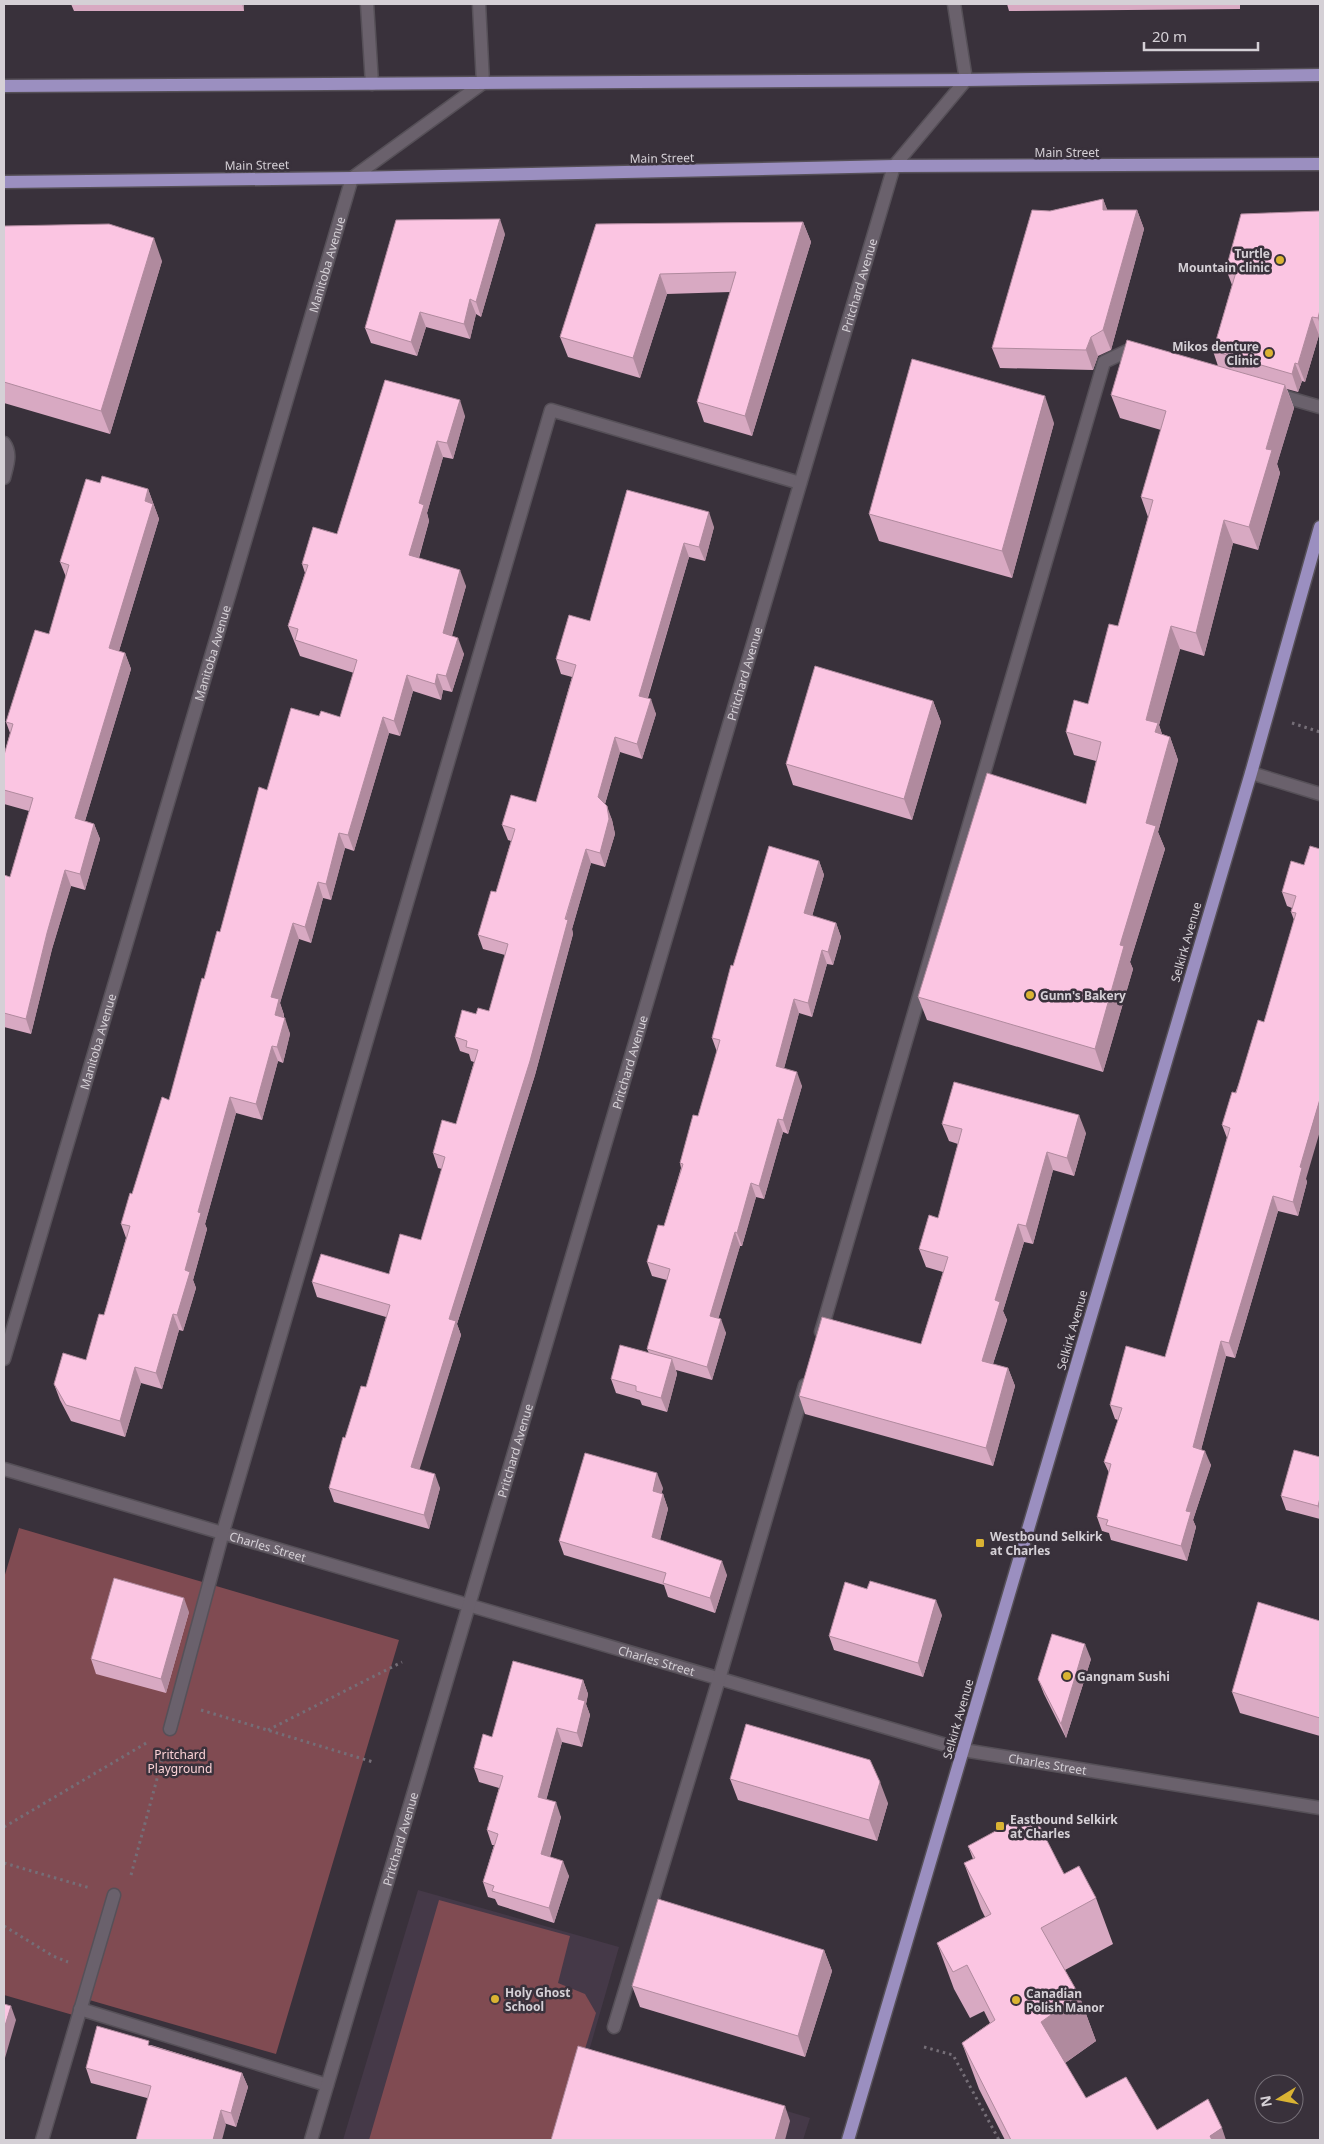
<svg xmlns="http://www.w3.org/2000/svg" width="1324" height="2144" font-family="'Noto Sans',sans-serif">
	<rect width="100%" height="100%" fill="#39313b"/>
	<path fill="#453948" d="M418,1890L619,1947L589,2051L810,2118L803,2140H343Z"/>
	<path fill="#804b52" d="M19,1528L399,1640L276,2054L79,1997L73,2015L4,1995V1578Z
		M439,1900L570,1936L558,1983L585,1994L596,2013L557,2140H369Z"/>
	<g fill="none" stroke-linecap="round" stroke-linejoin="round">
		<g stroke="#565058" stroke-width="15">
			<g id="minor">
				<path d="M367,4L372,84"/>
				<path d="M1275,394L1320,407"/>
				<path d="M4,443C12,454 7,465 4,478"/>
				<path d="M1251,773L1320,794"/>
				<path d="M821,1332L1104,362L1127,351L1138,354"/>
				<path id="s1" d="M4,1359L352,178L483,83L479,4"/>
				<path id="s2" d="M4,1469L963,1750L1320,1808"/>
				<path d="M170,1729L223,1532L551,410L800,483"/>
				<path d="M80,2009L327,2085"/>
				<path d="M614,2027L719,1679L805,1385"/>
				<path d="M42,2140L114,1895"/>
				<path id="s3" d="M311,2140L894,166L966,80L954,4"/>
			</g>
		</g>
		<g stroke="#565058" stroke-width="15">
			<path id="major" d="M4,86L966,80L1320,75
				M4,182L352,178L894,166L1320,164
				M848,2140L1251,773L1320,527"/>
		</g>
		<path stroke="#756e77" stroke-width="3" stroke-dasharray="2.5 4" stroke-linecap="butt" d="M1292,723L1320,732
			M201,1710L373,1762
			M268,1730L402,1662
			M4,1827L148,1742
			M4,1863L90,1888
			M131,1875L164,1753
			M4,1926L53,1956L68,1962
			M924,2047L953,2055L999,2140"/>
		<use href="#minor" stroke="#6a616c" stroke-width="12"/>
		<use href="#major" stroke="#9b8fc0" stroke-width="12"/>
	</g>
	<path fill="#d8a9c2" d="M71,4H244V11H74Z
		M1007,4H1240V9L1009,11Z
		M1103,199L1107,210H1137L1144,229L1111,350L1098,356L1093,370L1000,368L992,348L1050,211Z
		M1320,211V336L1319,335L1305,382L1302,381L1298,392L1287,389L1294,408L1277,464L1280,473L1258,550L1233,543L1204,656L1180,649L1159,725L1162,734L1170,737L1178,760L1158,832L1165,849L1130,962L1133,969L1103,1072L927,1020L918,997L1086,804L1096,761L1074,755L1066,732L1088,704L1118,626L1148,517L1141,497L1161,430L1120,418L1111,395L1218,366L1213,351L1232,285L1226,269Z
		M803,222L811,242L752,436L704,422L697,402L730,292L667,294L640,378L568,357L560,337L596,224Z
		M4,226L162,261L110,434L4,403Z
		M505,234L481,317L476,314L470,339L426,327L417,356L371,343L365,328Z
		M385,380L465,416L453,459L443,457L427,513L429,521L419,558L466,586L452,636L464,654L452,692L443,690L441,700L413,691L400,736L389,733L354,851L345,848L331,900L323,898L311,943L299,939L280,1003L284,1015V1018L290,1034L283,1063L278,1061L262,1120L236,1113L205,1224L207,1229L193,1280L196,1288L183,1331L179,1330L162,1389L141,1383L125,1437L71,1421L60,1400L54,1384L86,1360L104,1315L126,1238L121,1224L132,1194L169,1100L204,979L267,790L319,716L340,717L354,673L300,656L288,626L305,573L302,564L337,534Z
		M1054,423L1012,578L879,541L869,514Z
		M100,483L148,489L159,519L119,651L125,653L131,669L85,821L94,824L100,839L85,890L71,886L52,949L31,1034L4,1027V875L10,877L29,811L4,804V755L10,733L6,722L49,634L66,577L60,562Z
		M627,490L714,527L705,561L689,557L648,698L656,714L642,759L620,752L605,804L612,820L615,834L605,867L591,863L572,929L573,934L535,1075L457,1324L461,1335L419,1469L440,1488L429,1529L334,1502L329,1488L345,1438L366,1387L386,1317L317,1297L312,1282L389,1274L421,1240L442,1169L438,1168L433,1153L456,1124L474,1062L471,1061L469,1054L460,1051L455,1037L476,1014L489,1011L505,955L483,949L478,935L496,892L511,841L508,840L502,825L536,802L572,677L561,674L556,659L590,621Z
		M933,701L941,722L912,820L793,785L786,764Z
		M819,861L824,875L812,916L836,923L841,937L833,965L827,964L812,1017L799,1013L784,1068L802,1086L788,1134L783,1132L764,1199L756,1197L742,1246H740L718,1319L726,1333L712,1380L676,1370L677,1374L667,1412L642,1405L640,1400L616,1393L611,1379L649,1353L647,1349L667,1280L652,1276L647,1262L664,1226L681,1168L680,1163L698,1116L717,1052L712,1038L733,966Z
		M1304,865L1306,1179L1307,1182L1298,1216L1278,1211L1235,1358L1226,1356L1201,1450L1211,1465L1193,1520L1196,1527L1187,1561L1111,1540L1109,1533L1102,1531L1097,1517L1109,1473L1104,1462L1118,1420L1115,1419L1110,1405L1165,1357L1227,1138L1222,1125L1264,1022L1294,920L1291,912L1292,908L1287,906L1282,892Z
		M942,1124L1086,1133L1074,1176L1053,1170L1033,1244L1024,1242L1003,1311L1007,1320L993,1364L1008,1368L1015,1386L993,1466L805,1414L799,1396L921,1344L943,1272L926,1267L919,1249L938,1218L958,1144L949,1141Z
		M1320,1457V1519L1286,1510L1281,1496Z
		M663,1488L661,1494H663L668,1509L660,1540L727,1575L715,1613L668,1597L664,1585L564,1555L559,1541Z
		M189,1612L166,1693L96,1674L91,1659Z
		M942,1615L923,1677L834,1650L829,1636Z
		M1320,1621V1736L1240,1713L1232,1692Z
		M1091,1659L1066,1738L1044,1694L1038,1679Z
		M583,1680L588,1694L586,1704L590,1715L582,1747L562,1742L546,1800L561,1817L550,1857L569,1876L554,1923L498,1905L495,1899L488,1897L483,1882L494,1845H492L487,1830L499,1788L479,1782L474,1768L492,1737Z
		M730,1779L888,1803L877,1841L738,1800Z
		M1018,1829L1064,1874L1096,1898L1113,1944L1065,1970L1079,1995L1096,2041L1065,2063L1086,2098L1157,2130L1226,2140H1005L979,2089L962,2043L990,2023L984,2011L970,2018L954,1989L937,1943L985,1917L981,1909L964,1863L973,1859L968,1846Z
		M824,1950L832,1971L805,2057L640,2007L632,1986Z
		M151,2045L242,2073L248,2087L236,2127L147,2098L91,2083L86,2068Z"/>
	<path fill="#b08a9e" d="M242,4H244V11Z
		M1103,199L1111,219L1103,210Z
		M1137,210L1144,229L1111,350L1103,330Z
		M500,219L505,234L481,317L476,302Z
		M803,222L811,242L752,436L745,416Z
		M154,238L162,261L110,434L101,411Z
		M660,274L667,294L640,378L633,358Z
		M470,299L476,314L470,339L464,324Z
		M1320,310V325L1318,318Z
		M420,312L426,327L417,356L411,342Z
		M1312,317L1319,335L1305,382L1298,364Z
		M1091,337L1098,356L1093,370L1086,350Z
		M1295,363L1302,381L1298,392L1292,374Z
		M1285,385L1294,408L1277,464L1280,473L1258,550L1249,527L1266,449Z
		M1045,396L1054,423L1012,578L1002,551Z
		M460,400L465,416L453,459L447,443Z
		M437,441L443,457L427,513L429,521L415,571L409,555L419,503Z
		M148,489L159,519L115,664L109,648Z
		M709,512L714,527L705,561L699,547Z
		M1224,520L1233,543L1204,656L1196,633Z
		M684,543L689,557L644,710L639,696Z
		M460,570L466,586L448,649L443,633Z
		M1171,626L1180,649L1159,725L1166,746L1146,720Z
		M458,638L464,654L452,692L446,676Z
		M125,653L131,669L81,834L75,818Z
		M437,674L443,690L441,700L435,684Z
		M407,675L413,691L400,736L394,721Z
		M651,699L656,714L642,759L637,744Z
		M933,701L941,722L912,820L904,799Z
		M383,717L389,733L354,851L348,835Z
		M615,737L620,752L603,811L598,797Z
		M1170,737L1178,760L1158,832L1165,849L1130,962L1133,969L1103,1072L1095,1049L1120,945L1146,823Z
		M607,806L612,820L615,834L605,867L600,853Z
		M94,824L100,839L85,890L80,874Z
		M339,833L345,848L331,900L326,884Z
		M586,849L591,863L572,929L573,934L535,1075L457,1324L461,1335L416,1481L411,1467L449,1319Z
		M819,861L824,875L809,927L804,913Z
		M65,870L71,886L52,949L31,1034L26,1019L47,933Z
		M318,882L323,898L311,943L305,927Z
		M293,923L299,939L280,1003L284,1015L280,1031L275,1015L271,997Z
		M836,923L841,937L833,965L828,952Z
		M822,950L827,964L812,1017L808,1003Z
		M794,999L799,1013L781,1080L776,1066Z
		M285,1018L290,1034L283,1063L277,1047Z
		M272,1046L278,1061L262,1120L256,1104Z
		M797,1072L802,1086L788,1134L783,1120Z
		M230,1097L236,1113L205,1224L207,1229L193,1280L196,1288L183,1331L177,1315L185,1270L198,1212Z
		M1320,1099V1131L1306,1179L1307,1182L1298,1216L1293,1202L1300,1167Z
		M1079,1115L1086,1133L1074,1176L1067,1158Z
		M778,1119L783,1132L764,1199L759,1186Z
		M1047,1152L1053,1170L1033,1244L1026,1226Z
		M751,1183L756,1197L742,1246L737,1233Z
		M1273,1196L1278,1211L1235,1358L1229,1343Z
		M1018,1224L1024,1242L1003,1311L1007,1320L988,1379L982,1361L995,1300Z
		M735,1232L740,1246L715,1330L710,1316Z
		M173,1314L179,1330L162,1389L156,1373Z
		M721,1319L726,1333L712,1380L707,1367Z
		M1221,1341L1226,1356L1198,1461L1193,1447Z
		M672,1359L677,1374L667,1412L661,1398Z
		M135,1367L141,1383L125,1437L120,1421Z
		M1008,1368L1015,1386L993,1466L986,1448Z
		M1205,1451L1211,1465L1193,1520L1196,1527L1187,1561L1181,1546L1186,1511Z
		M657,1473L663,1488L658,1506L653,1491Z
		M435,1474L440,1488L429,1529L424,1515Z
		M663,1494L668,1509L657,1551L652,1537Z
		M1320,1498V1512L1318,1506Z
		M722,1561L727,1575L715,1613L710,1598Z
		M184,1598L189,1612L166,1693L161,1679Z
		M936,1600L942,1615L923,1677L918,1663Z
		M1085,1644L1091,1659L1066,1738L1061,1724Z
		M583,1680L588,1694L586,1704L590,1715L582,1747L577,1733L578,1699Z
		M557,1728L562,1742L543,1812L538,1797Z
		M880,1782L888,1803L877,1841L869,1820Z
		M556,1802L561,1817L546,1869L541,1854Z
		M563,1861L569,1876L554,1923L549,1908Z
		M824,1950L832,1971L805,2057L798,2036Z
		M1079,1995L1096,2041L1058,2068L1041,2022Z
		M11,2006L16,2020L5,2058L4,2056V2029Z
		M242,2073L248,2087L236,2127L231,2113Z
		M785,2106L790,2121L785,2140H775Z
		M221,2110L226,2125L222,2140H213Z
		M1222,2128L1226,2140H1211L1210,2136Z"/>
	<path fill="#fbc5e2" stroke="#b08a9e" d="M1103,199V210H1137L1103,330L1091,337L1086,350L992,348L1032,210L1050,211Z
		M1320,211V310L1318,318L1312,317L1298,364L1295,363L1292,374L1213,351L1236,272L1226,269L1241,214Z
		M500,219L476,302L470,299L464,324L420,312L411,342L365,328L396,220Z
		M803,222L745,416L697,402L736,272L660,274L633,358L560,337L596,224Z
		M109,224L154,238L101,411L4,382V226Z
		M1127,340L1285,385L1266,449L1272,450L1249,527L1224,520L1196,633L1171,626L1146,720L1158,723L1155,732L1170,737L1146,823L1156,826L1120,945L1124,946L1095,1049L918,997L987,773L1086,804L1101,742L1066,732L1074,700L1088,704L1109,624L1118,626L1153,500L1141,497L1166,411L1111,395Z
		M912,359L1045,396L1002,551L869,514Z
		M385,380L460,400L447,443L437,441L419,503L424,505L409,555L460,570L443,633L458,638L446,676L437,674L435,684L407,675L394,721L383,717L348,835L339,833L326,884L318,882L305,927L293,923L271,997L279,999L275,1015L285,1018L277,1047L272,1046L256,1104L230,1097L198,1212L201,1213L185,1270L190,1272L177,1315L173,1314L156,1373L135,1367L120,1421L66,1405L54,1384L63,1353L86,1360L99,1314L104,1315L130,1226L121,1224L130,1193L132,1194L162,1097L169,1100L202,978L204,979L217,931L220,932L259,787L267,790L291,708L319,716L321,711L340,717L357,660L295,640L298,629L288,626L308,565L302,564L313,527L337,534Z
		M102,476L148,489L145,501L153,504L109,648L125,653L75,818L94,824L80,874L65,870L47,933L26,1019L4,1013V875L10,877L33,798L4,790V755L13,724L6,722L35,630L49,634L69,565L60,562L86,479L100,483Z
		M627,490L709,512L699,547L684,543L639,696L651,699L637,744L615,737L598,797L607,806L609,819L600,853L586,849L565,919L568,920L530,1061L449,1319L456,1321L411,1467L435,1474L424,1515L329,1488L343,1437L345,1438L361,1386L366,1387L390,1305L312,1282L321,1254L389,1274L400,1234L421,1240L445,1157L433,1153L442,1120L456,1124L478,1050L466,1047L467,1041L455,1037L462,1010L476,1014L478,1008L489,1011L508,944L478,935L491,891L496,892L515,829L502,825L511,795L536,802L576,665L556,659L569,615L590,621Z
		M815,666L933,701L904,799L786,764Z
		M769,846L819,861L804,913L836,923L828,952L822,950L808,1003L794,999L776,1066L797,1072L783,1120L778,1119L759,1186L751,1183L737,1233L735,1232L710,1316L721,1319L707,1367L647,1349L670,1269L647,1262L658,1225L664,1226L683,1164L680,1163L693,1115L698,1116L720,1040L712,1038L731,965L733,966Z
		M1310,846L1320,849V1099L1300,1167L1302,1168L1293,1202L1273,1196L1229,1343L1221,1341L1193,1447L1205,1451L1186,1511L1191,1512L1181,1546L1106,1525L1108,1520L1097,1517L1111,1464L1104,1462L1122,1408L1110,1405L1126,1346L1165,1357L1230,1128L1222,1125L1232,1092L1236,1093L1258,1020L1264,1022L1296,913L1291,912L1296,896L1282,892L1291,861L1304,865Z
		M954,1082L1079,1115L1067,1158L1047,1152L1026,1226L1018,1224L995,1300L1000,1302L982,1361L1008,1368L986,1448L799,1396L822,1317L921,1344L948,1257L919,1249L929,1215L938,1218L962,1129L942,1124Z
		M620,1345L672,1359L661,1398L636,1391V1386L611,1379Z
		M1294,1450L1320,1457V1498L1318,1506L1281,1496Z
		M585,1453L657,1473L653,1491L663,1494L652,1537L722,1561L710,1598L663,1583L666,1573L559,1541Z
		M114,1578L184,1598L161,1679L91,1659Z
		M870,1581L936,1600L918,1663L829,1636L845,1582L867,1589Z
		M1258,1602L1320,1621V1718L1232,1692Z
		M1052,1634L1085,1644L1061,1724L1038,1679Z
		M513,1661L583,1680L578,1699L585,1701L577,1733L557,1728L538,1797L556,1802L541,1854L563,1861L549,1908L492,1891L494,1886L483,1882L498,1834L487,1830L503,1776L474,1768L483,1734L492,1737Z
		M746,1724L870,1760L880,1782L869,1820L730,1779Z
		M1036,1819L1064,1874L1079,1866L1096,1898L1041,1928L1079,1995L1041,2022L1086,2098L1126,2077L1157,2130L1208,2099L1222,2128L1210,2136L1212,2140H1011L962,2043L995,2020L967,1965L953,1972L937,1943L991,1914L964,1863L975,1858L968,1846L1014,1821L1018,1829Z
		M658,1899L824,1950L798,2036L632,1986Z
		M4,2004L11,2006L4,2029Z
		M97,2026L149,2041L148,2045L242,2073L231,2113L221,2110L213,2140H136L151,2086L86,2068Z
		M578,2046L785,2106L775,2140H551Z"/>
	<g fill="#dab333" stroke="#39313b" stroke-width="2">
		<circle cx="1280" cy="260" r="5"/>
		<circle cx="1269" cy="353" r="5"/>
		<circle cx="1030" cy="995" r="5"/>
		<rect x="975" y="1538" width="10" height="10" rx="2.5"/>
		<circle cx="1067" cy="1676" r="5"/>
		<rect x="995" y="1821" width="10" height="10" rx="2.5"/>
		<circle cx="495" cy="1999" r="5"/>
		<circle cx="1016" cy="2000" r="5"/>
	</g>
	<g text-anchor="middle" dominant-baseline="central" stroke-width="5" stroke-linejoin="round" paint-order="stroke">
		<g font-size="12" fill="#d5d0d6" stroke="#39313b">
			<text x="1067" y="152">Main Street</text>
			<text transform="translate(662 158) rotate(-1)">Main Street</text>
			<text transform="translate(257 165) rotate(-1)">Main Street</text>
			<text stroke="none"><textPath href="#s1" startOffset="1141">Manitoba Avenue</textPath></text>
			<text stroke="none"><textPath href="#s3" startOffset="1934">Pritchard Avenue</textPath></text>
			<text stroke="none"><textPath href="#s1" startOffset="736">Manitoba Avenue</textPath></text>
			<text stroke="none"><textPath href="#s3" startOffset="1529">Pritchard Avenue</textPath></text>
			<text transform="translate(1186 942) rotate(-74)">Selkirk Avenue</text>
			<text stroke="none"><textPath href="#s1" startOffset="331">Manitoba Avenue</textPath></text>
			<text stroke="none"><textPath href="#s3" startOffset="1124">Pritchard Avenue</textPath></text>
			<text transform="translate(1072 1330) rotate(-74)">Selkirk Avenue</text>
			<text stroke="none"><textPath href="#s3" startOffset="719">Pritchard Avenue</textPath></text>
			<text stroke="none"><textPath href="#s2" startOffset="275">Charles Street</textPath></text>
			<text stroke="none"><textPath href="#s2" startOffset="680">Charles Street</textPath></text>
			<text transform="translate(958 1719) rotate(-74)">Selkirk Avenue</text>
			<text stroke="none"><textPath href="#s2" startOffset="1085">Charles Street</textPath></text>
			<text stroke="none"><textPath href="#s3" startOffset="314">Pritchard Avenue</textPath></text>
		</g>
		<g font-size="12" font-weight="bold" fill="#d5d0d6" stroke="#39313b" text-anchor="start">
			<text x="1270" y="253" text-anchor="end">Turtle<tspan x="1270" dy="14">Mountain clinic</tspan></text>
			<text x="1259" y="346" text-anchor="end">Mikos denture<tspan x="1259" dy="14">Clinic</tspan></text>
			<text x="1040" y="995">Gunn's Bakery</text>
			<text x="990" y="1536">Westbound Selkirk<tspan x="990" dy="14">at Charles</tspan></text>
			<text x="1077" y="1676">Gangnam Sushi</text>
			<text x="1010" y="1819">Eastbound Selkirk<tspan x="1010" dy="14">at Charles</tspan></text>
			<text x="505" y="1992">Holy Ghost<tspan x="505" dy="14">School</tspan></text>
			<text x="1026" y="1993">Canadian<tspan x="1026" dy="14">Polish Manor</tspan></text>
		</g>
		<g font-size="12" fill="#fdd3d7" stroke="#39313b">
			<text x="180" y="1754">Pritchard<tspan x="180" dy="14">Playground</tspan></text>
		</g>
	</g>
	<rect width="1324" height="2144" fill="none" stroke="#d5d0d6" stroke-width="10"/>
	<g transform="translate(1279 2099) rotate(260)"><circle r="24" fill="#39313b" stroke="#777179"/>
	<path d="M0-4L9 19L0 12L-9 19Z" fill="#dab333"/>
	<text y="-8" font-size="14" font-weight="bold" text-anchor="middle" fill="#d5d0d6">N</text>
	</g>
	<path d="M1144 42v8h114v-8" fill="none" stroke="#d5d0d6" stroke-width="2.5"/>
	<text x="1152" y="42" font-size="15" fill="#d5d0d6" stroke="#39313b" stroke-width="4" paint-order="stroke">20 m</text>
</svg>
